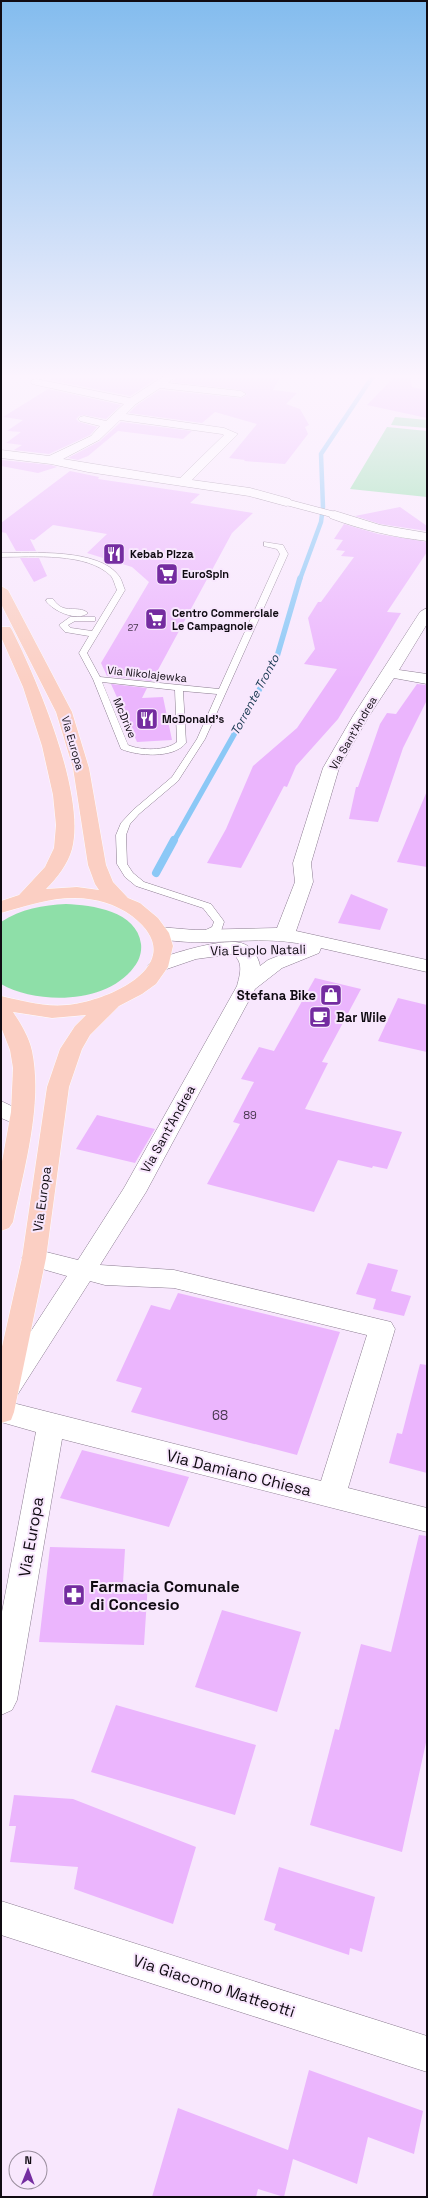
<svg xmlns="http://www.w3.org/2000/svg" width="428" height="2198" font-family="'Space Grotesk',sans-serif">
	<rect width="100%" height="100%" fill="#f8e7fd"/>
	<path fill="#8edfa8" d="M395,417L427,420V428L391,425Z
		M387,427L427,431V497L350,489Z
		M66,904C92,905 137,911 141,944C142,952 139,961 134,967C107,1004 38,1005 1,984V922C21,909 43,905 66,904Z"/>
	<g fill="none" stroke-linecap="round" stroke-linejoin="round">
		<path stroke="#8bc8f6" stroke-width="4.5" d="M300,579L321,522L323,507L321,454L373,376"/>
		<path stroke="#8bc8f6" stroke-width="5.5" d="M174,841L276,660L300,578"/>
		<path stroke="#8bc8f6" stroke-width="8" d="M156,873L174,840"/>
	</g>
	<path fill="#ebb5fd" d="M51,376H161L130,396L51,380Z
		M177,376H281L273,390L297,393L286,404L300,409L309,425L305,427L308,434L285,464L244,461L245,460L229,458L257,424L215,412L202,423L129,413L137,405L160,390L241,398L247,395L241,390L172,382Z
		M395,376H410L412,387L427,390V418L367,405Z
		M48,389L121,405L106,419L84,415L79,416L76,419L79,422L97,427L90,435L49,454L14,450L22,445L6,443L21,432L7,431L23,420L3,417Z
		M121,422L192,431L183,439L118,431L88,456L78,460L68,458L100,441Z
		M1,460L51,465L57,467L38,473L1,466Z
		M70,471L99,477L98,479L200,494L190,503L253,513L232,533L152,681L107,676L101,663L149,582L132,567L87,553L107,534L53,525L34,540L30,539L36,551H16L6,533L1,532V523Z
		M400,507L427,526V531L380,524L355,516Z
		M344,524L378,534L427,542V552L387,612L401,613L338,719L296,766L287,787L284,786L241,868L207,863L226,829L253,766L297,728L337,669L304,664L315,649L308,618L318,602H321L354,557L341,556L345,551L336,550L343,540L334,539Z
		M20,558H39L47,576L34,582Z
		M111,684L147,688L142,698L163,697L172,740L137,742Z
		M417,684L427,685V700L403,748L378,822L349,819L356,787H358L380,724L387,713L396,714Z
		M427,791V867L397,862Z
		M351,894L388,909L380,930L338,923Z
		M315,978L361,989L322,1062L328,1063L305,1109L402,1132L387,1169L373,1166L372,1168L338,1160L314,1212L207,1184L240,1124L233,1122L254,1082L241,1079L259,1047L274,1051Z
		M398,998L427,1005V1052L378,1041Z
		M97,1115L155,1129L135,1163L76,1149Z
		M368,1263L398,1270L391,1291L411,1296L404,1316L373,1309L376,1299L356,1294Z
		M178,1293L340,1332L297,1455L131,1412L142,1388L116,1381L151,1305L170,1310Z
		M420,1364L427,1365V1473L389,1463L397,1433L402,1434Z
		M82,1450L189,1477L169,1527L60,1498Z
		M419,1535L427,1536V1738L402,1852L310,1825L335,1729L339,1730L361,1644L391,1652Z
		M50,1547L125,1549L123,1583H148L144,1645L39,1642Z
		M222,1610L301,1632L277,1712L195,1687Z
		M116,1705L256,1745L235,1815L91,1772Z
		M14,1795L73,1799L196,1847L173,1924L74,1889L78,1867L10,1862L16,1826H9Z
		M279,1867L375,1897L362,1952L350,1948L349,1955L274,1930L276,1924L264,1920Z
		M309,2070L423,2111L414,2154L368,2137L357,2184L293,2159L284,2197L258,2189L256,2197H152L178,2108L288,2150Z"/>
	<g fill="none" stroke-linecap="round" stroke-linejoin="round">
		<g stroke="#8b7c90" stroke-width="1">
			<path id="service" d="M264,542L283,545L288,554L205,739L178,781L139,814L130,824L126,835L127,864L133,873L144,882L211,904L223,920L224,922L221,931L202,937L198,936L197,934L212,927L214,922L203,908L136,886L125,877L117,864L116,835L121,823L133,810L172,777L197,739L217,694L183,691L186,743C173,759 138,756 121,749L93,679L79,653L89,636L65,632L59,625L70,617H95V621H75L68,625L71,628L92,631L117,590C115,586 114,580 111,576C87,552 33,557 1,557V553C31,553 99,548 119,576C122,580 123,586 125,590L87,653L100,677L219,689L280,554L277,549L264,546ZM102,682L175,690L177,742C166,751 141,751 128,745Z
				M47,599H53C64,616 77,604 88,613C77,622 53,611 46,601Z"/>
		</g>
		<g stroke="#8b7c90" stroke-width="1">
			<path id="pedestrian" d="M286,499L339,513L341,515L335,518L282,504L281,502Z"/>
		</g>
		<g stroke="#8b7c90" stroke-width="1">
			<path id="minor" d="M164,376H176L168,383L241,391L246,394L241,397L160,388L136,404L126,414L224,428L238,434L192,480L250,488L290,499L292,502L290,505L286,506L249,496L88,472L51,464L1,458V450L49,456L91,436L100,426L80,421L78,419L80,417L84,416L106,421L124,404L32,384L31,382L32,380L36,379L130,398ZM120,420L222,434L224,435L180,478L63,459L99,440Z
				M335,511L380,525L427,533V541C394,537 362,530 330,518L329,515L330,512Z
				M427,608V624L399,670L427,674V684L394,678L369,716L339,768L311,863L313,882L296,931L427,960V972L321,948L319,953L282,968L255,989L146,1192L100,1265L174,1270L391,1322L395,1329L348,1488L427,1508V1532L62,1439L17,1700L12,1710L1,1715V1617L36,1432L1,1422V1400L321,1481L367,1335L174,1288L105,1285L90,1281L16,1397L7,1401L1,1399V1377L67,1276L25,1264L22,1258L25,1252L34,1249L78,1260L124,1188L237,986C240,974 244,963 233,954L196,959L158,972L151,970L148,966L151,962C169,954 227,936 244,944C252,947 259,958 260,966L268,960L306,945C256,933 203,950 152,937L149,933L152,929L159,927L195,930L277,928L295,882L293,863L323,768L353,716L420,612Z
				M1,1101L28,1114L31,1119L28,1124L20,1126L1,1118Z
				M1,1901L427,2036V2072L1,1935Z"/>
		</g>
		<g stroke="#fff" stroke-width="1">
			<path id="primary" d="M1,586L8,590L72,712L89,768L106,865L113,882L128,898L140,903L158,918L169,933L173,946L168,967L156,984L142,994L119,1006L90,1035L82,1049L69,1087L46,1258L14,1412L11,1420L1,1423V1351L22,1258L47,1087L60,1049L75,1026L86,1015L52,1018L13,1012C21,1024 29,1037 32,1051C43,1104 24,1169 13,1222L9,1228L1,1231V1167L11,1112L13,1068L10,1050L1,1027V996C23,1001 43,1007 67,1005C110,1001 193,963 132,916C116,904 95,898 75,898C48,898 26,906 1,913V901L19,895L45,867L54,848L56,825L53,795L42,746L23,687L1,637V627H10L12,630C37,680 86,794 72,849C68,864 57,878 46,889L77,887L99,890L95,884L88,865L73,768L56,712L1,604Z"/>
		</g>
		<use href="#service" fill="#fff" fill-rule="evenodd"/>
		<use href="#pedestrian" fill="#fff" fill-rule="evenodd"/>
		<use href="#minor" fill="#fff" fill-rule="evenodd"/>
		<use href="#primary" fill="#fbcfc3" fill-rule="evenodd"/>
	</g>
	<linearGradient id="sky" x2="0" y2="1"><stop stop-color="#83bcee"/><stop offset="0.55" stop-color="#fcf4fe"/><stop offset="1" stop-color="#fcf4fe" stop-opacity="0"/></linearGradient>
	<rect width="428" height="684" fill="url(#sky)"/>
	<defs>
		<g id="restaurant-square" transform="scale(1.15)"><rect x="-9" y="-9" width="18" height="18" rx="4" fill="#742ca0" stroke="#f8e7fd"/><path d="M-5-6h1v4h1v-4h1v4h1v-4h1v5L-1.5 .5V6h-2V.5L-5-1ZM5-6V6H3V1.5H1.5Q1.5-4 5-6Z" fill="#fff"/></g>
		<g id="supermarket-square" transform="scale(1.15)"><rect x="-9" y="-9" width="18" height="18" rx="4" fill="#742ca0" stroke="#f8e7fd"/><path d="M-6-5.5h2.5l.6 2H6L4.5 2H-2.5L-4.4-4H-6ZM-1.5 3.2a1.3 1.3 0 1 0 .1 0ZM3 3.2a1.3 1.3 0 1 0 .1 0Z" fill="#fff"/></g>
		<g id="shop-square" transform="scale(1.15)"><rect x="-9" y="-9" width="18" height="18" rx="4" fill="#742ca0" stroke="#f8e7fd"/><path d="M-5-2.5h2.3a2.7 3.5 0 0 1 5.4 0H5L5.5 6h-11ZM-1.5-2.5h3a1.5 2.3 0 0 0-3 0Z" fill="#fff"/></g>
		<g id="cafe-square" transform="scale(1.15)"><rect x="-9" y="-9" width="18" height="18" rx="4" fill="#742ca0" stroke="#f8e7fd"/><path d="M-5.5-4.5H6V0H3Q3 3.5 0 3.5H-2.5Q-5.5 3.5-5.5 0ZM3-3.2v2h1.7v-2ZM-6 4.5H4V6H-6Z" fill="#fff"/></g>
		<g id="pharmacy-square" transform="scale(1.15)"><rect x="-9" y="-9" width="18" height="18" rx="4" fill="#742ca0" stroke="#f8e7fd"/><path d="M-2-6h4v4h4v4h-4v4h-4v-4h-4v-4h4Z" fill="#fff"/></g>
	</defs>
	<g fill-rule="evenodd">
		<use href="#restaurant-square" x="114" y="554"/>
		<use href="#supermarket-square" x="167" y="574"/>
		<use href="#supermarket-square" x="156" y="619"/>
		<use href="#restaurant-square" x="147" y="719"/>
		<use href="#shop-square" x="331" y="995"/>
		<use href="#cafe-square" x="320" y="1017"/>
		<use href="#pharmacy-square" x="74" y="1595"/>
	</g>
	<g text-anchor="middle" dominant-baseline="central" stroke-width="4" stroke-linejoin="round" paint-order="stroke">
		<g font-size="9" fill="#47364d">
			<text x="133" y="628">27</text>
		</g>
		<g font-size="11" font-weight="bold" fill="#100b12" stroke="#f8e7fd" text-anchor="start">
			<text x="130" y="554">Kebab Pizza</text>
			<text x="182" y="574">EuroSpin</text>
			<text x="172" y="613">Centro Commerciale<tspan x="172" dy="13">Le Campagnole</tspan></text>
			<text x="162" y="719">McDonald's</text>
		</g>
		<g font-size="11" fill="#100b12" stroke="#f8e7fd">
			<text transform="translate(147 674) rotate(6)">Via Nikolajewka</text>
			<text transform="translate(125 718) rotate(67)">McDrive</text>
			<text transform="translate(353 733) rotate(-60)">Via Sant'Andrea</text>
			<text transform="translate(73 743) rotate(74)">Via Europa</text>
		</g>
		<g font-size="11" fill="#47364d">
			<text x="250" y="1115">89</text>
		</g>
		<g font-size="12" font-style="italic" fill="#16374f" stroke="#f8e7fd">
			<text transform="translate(255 695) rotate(-62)">Torrente Tronto</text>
		</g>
		<g font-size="13" fill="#100b12" stroke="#f8e7fd">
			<text transform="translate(258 950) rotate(-1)">Via Euplo Natali</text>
			<text transform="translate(168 1129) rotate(-61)">Via Sant'Andrea</text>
			<text transform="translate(42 1199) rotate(-82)">Via Europa</text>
		</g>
		<g font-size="13" font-weight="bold" fill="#100b12" stroke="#f8e7fd" text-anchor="end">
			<text x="316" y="995">Stefana Bike</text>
			<text x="336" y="1017" text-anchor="start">Bar Wile</text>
		</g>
		<g font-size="13" fill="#47364d">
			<text x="220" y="1415">68</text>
		</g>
		<g font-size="16" fill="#100b12" stroke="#f8e7fd">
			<text transform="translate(239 1473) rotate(14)">Via Damiano Chiesa</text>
			<text transform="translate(31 1537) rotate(-80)">Via Europa</text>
			<text transform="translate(214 1986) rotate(18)">Via Giacomo Matteotti</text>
		</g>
		<g font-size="16" font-weight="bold" fill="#100b12" stroke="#f8e7fd" text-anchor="start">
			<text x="90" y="1586">Farmacia Comunale<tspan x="90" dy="18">di Concesio</tspan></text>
		</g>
	</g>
	<rect width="428" height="2198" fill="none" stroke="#100b12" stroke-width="4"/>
	<g transform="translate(28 2170) rotate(1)"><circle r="19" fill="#f8e7fd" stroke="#9b8f9f"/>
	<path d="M0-3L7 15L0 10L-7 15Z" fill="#742ca0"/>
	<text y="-6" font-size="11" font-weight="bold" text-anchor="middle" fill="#100b12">N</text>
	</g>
</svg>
